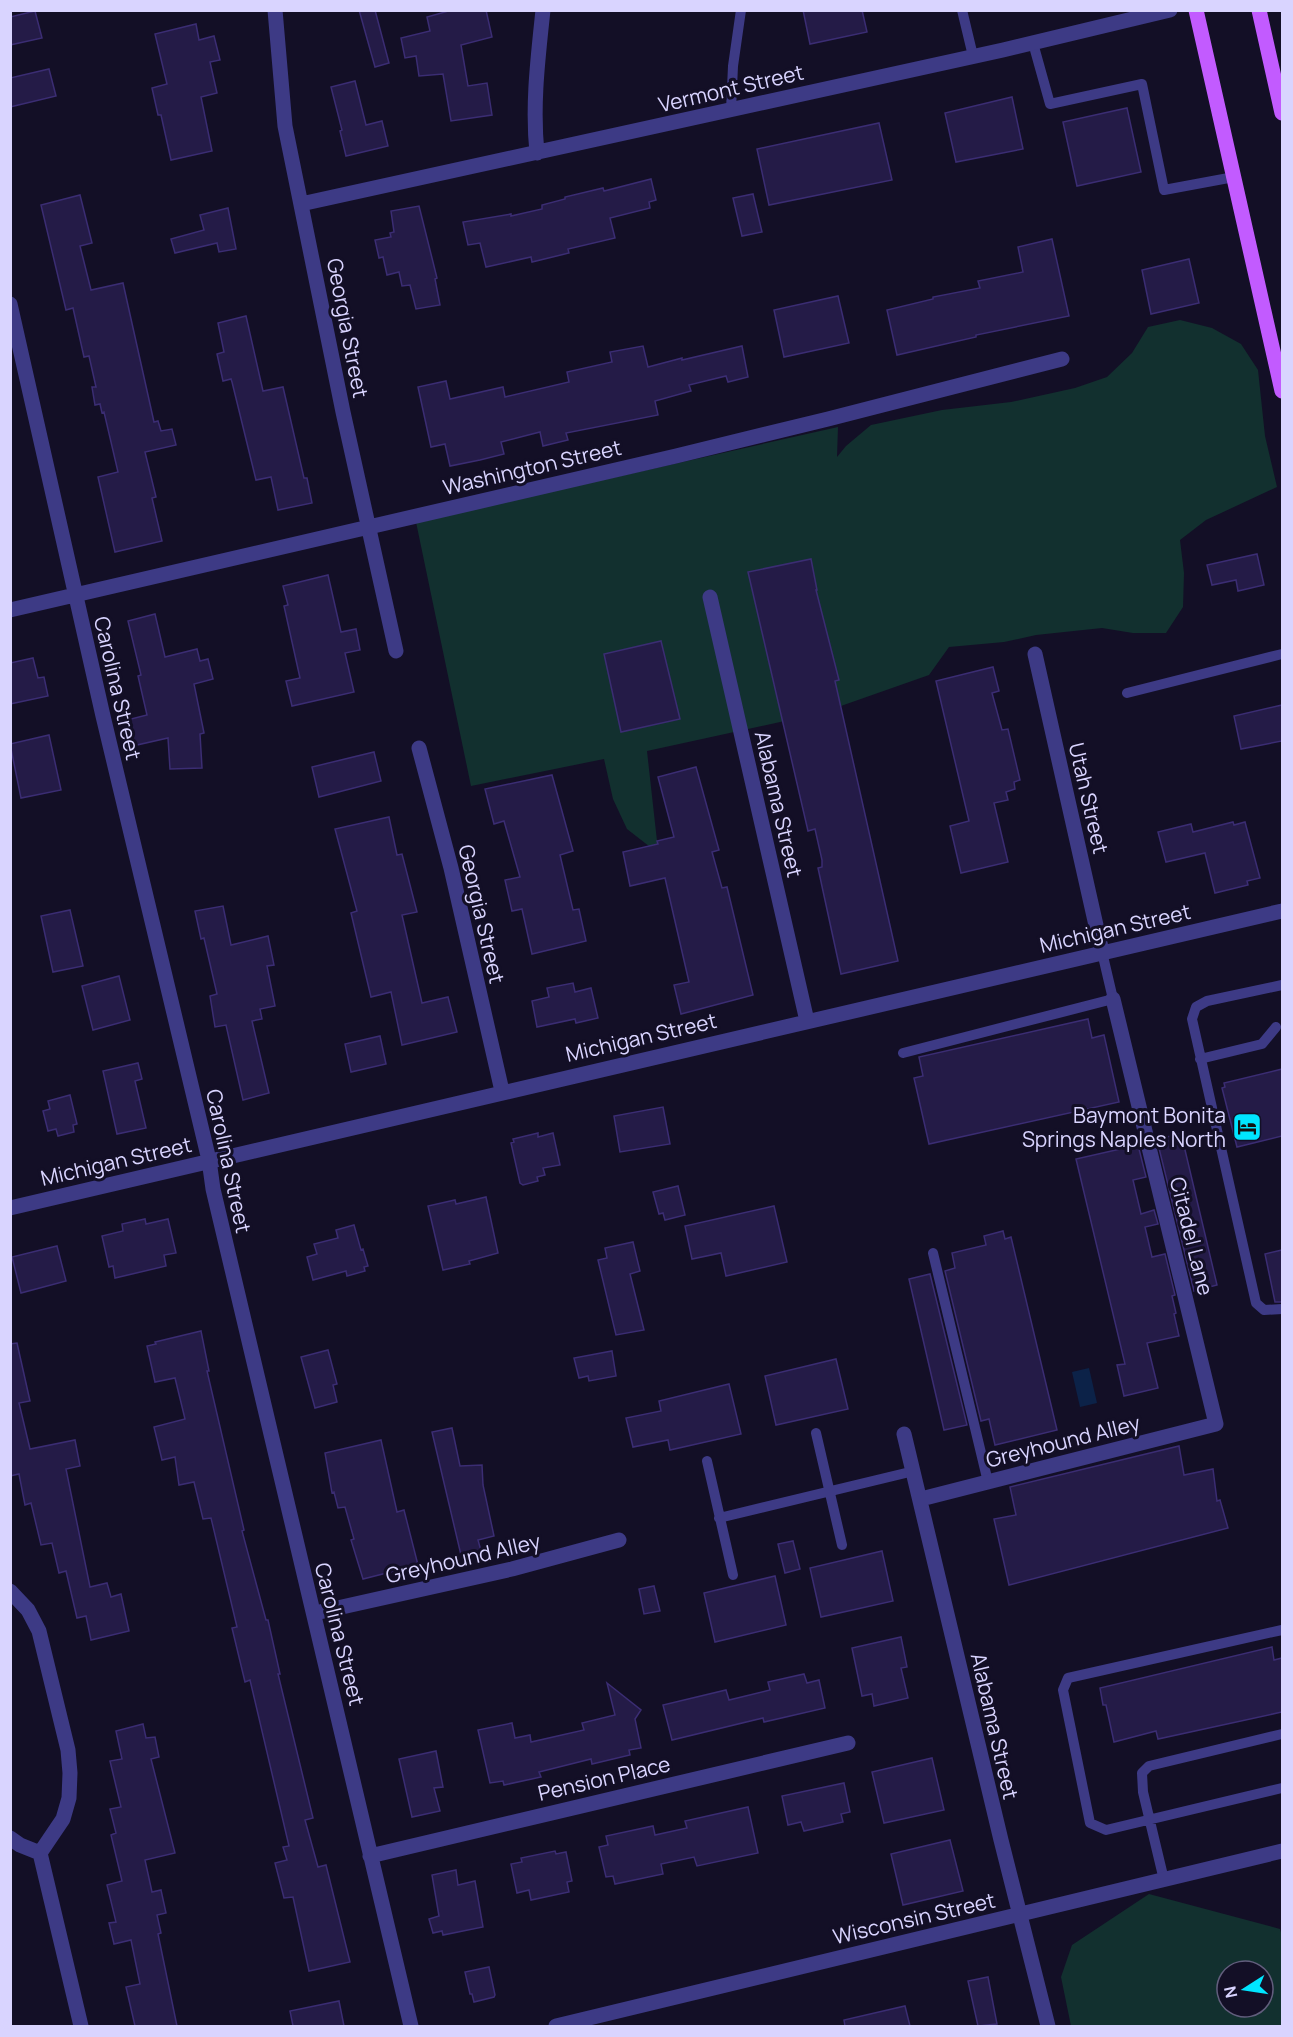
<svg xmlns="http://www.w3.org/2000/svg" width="1293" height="2037" font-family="Manrope,sans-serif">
	<rect width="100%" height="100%" fill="#130f26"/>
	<path fill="#12302f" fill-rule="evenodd" d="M1180,320L1212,328L1241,344L1258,370L1265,436L1277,487L1206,520L1180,540L1184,573L1183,607L1166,633H1133L1102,628L1036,635L1004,642L949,647L929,675L821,713L647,751L658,850H654L627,829L613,799L604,759L471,786L416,522L838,427L837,457L846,446L871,425L942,410L1011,402L1075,388L1107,377L1132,353L1148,327Z
		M1149,1894L1280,1929L1282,1936V2026H1071L1061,1977L1072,1945ZM1227,1971H1263V2007H1227Z"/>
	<path fill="#0c2248" d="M1089,1368L1097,1403L1080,1407L1072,1372Z"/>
	<path fill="#241b47" stroke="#3b2d73" stroke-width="1.5" d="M359,10H375L389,63L375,67Z
		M452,10H486L492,37L461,45L468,86L487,83L492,115L451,121L443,74L419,76L416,56L405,58L401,38L430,31L427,17Z
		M803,10H862L867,32L810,44Z
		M35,11L42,38L10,45V17Z
		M196,24L199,40L214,36L220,60L210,62L217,93L201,97L212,151L171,160L161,115H158L152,88L167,84L155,34Z
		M49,69L56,96L10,107V78Z
		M355,81L366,125L382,121L388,146L346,156L340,131L342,130L331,87Z
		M1012,97L1023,149L956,162L945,113Z
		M1127,108L1141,172L1077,186L1063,122Z
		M879,123L892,180L769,205L757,149Z
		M651,179L656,200L649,202L650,208L610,218L615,238L568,249L569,253L532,262L531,257L486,267L480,243L468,245L463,222L511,214V216L542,209V205L565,199V197L603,188L604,191Z
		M753,194L762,232L742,236L733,198Z
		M80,195L92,243L80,246L91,290L123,283L154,422L158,421L161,431L172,429L176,445L145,452L156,497L152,498L162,541L115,552L98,477L118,472L104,412L102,413L100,404L95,405L92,387H96L89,356L84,357L73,308L66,310L41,205Z
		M419,206L437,278L435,279L440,305L416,309L410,285L402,286L399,272L387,275L383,257L379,258L375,240L391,237L390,233L394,232L391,211Z
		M228,208L236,249L219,252L217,243L175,253L171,239L204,230L200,215Z
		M1052,239L1069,316L976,335V337L897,355L887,310L933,299V297L980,288L978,281L1023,272L1018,247Z
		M1189,259L1199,303L1151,314L1142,270Z
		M838,296L849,343L784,357L774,310Z
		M246,316L263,391L283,387L304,478H307L312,503L278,510L271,477L256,480L232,382L231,379L223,381L217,354L224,352L218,323Z
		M643,346L648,367L682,358V360L742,346L748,377L728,382L726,376L689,385L691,391L655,401L658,415L566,433L568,440L543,446L540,432L501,442L504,454L480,460L450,466L445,444L431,447L418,387L446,381L450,399L503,387L505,397L569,382L567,372L612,362L610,352Z
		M1257,554L1264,585L1238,591L1236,580L1212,585L1207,565Z
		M811,559L817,590H816L839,680L835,681L898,961L841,974L818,868L822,867V860L815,829L808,831L748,572Z
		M328,575L341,632L356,629L360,650L345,653L354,692L292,706L286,681L300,678L284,606L288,605L283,586Z
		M155,614L165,657L197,649L200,661L208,659L213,679L194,684L204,733L200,734L202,768L170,769L168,738L128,747L123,721L147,715L138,676L141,675L128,621Z
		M661,641L680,719L621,732L604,654Z
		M33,658L38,678L44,677L48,696L10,704V663Z
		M993,667L999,691L992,693L1002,730L1008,729L1020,780L1014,782L1015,789L1006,792L1008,800L994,803L1008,862L961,873L950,826L969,821L936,681Z
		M1282,705V741L1241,749L1234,716Z
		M49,735L61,790L21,798L10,744Z
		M374,752L381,781L319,797L312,767Z
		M696,767L719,850L712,852L722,888L727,887L753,995L681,1014L674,985L689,982L665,878L630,886L623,852L658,844L657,841L674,837L658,777Z
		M552,775L573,851L560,855L573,910L579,909L586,941L532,954L522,909L512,911L505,880L520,877L504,821L494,824L485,789Z
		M389,817L397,855L402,854L417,912L402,915L422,1003L448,997L457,1032L402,1045L391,992L371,997L351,913L357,911L335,829Z
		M1233,822L1234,825L1245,822L1260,878L1247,881L1248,885L1215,893L1205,853L1166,862L1158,832L1191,824L1193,832Z
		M223,906L231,945L268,936L274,965L267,966L275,1006L260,1009L262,1019L252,1021L269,1093L243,1100L226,1025L215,1027L210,996L217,994L204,938L201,939L195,911Z
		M70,910L83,966L53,972L41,916Z
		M119,976L130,1020L93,1030L82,986Z
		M573,983L575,992L591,988L598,1018L576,1023L575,1019L537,1027L532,1001L549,997L547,988Z
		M1088,1019L1092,1038L1104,1035L1119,1102L929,1144L914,1078L923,1076L919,1057Z
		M380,1036L386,1064L351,1072L345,1044Z
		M138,1063L142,1079L135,1081L146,1128L117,1134L103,1071Z
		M1282,1069V1136L1237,1147L1222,1088L1225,1087L1224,1083Z
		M70,1095L77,1124L73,1125L74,1132L58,1136L56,1129L48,1131L43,1111L50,1109L48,1101Z
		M663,1107L670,1144L620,1152L614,1116Z
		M538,1133V1137L553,1133L560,1165L543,1168L545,1175L537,1177L538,1181L523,1185L520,1183L511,1143L514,1142L513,1139Z
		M1181,1133L1217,1285L1194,1291L1157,1140Z
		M1138,1145L1146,1177L1133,1180L1141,1214L1154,1210L1158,1224L1145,1227L1152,1257L1165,1254L1175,1295L1172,1296L1176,1313L1174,1314L1179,1336L1147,1343L1158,1388L1124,1396L1117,1365L1125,1364L1076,1159Z
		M678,1186L685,1215L665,1220L663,1213L659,1214L653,1192Z
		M486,1197L498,1253L469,1261L470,1264L443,1270L428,1206L455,1200L456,1204Z
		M774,1206L787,1262L726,1276L721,1253L692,1259L685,1226Z
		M145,1219L146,1224L168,1219L176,1253L164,1255L166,1266L115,1278L113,1266L109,1267L102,1236L123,1231L122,1224Z
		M354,1225L361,1250L363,1249L368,1266L364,1267L365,1271L347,1276L346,1271L313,1280L307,1257L317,1254L314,1244L338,1238L336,1230Z
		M1003,1231L1005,1239L1011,1237L1057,1430L995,1445L989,1419L981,1421L945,1271L955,1268L952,1253L986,1245L984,1236Z
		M633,1242L640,1271L630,1274L644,1330L616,1335L598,1260L607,1258L605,1248Z
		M57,1246L66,1281L21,1293L12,1257Z
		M1282,1250V1302H1275L1265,1254Z
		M930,1274L967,1425L944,1430L909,1279Z
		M201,1331L209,1371H207L244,1530L242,1531L266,1620H268L280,1674H278L313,1818L305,1820L318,1867L326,1865L350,1962L309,1971L293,1897L284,1898L275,1863L287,1860L283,1847L289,1846L250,1680L245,1682L232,1628L237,1627L211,1518L203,1519L194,1482L179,1485L175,1457L162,1460L154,1427L185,1419L175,1378L155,1382L147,1346L156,1344L155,1342Z
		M17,1343L30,1401L19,1403L30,1449L75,1440L80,1466L66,1469L90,1587L107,1583L111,1597L121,1594L129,1631L91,1640L86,1616L77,1618L66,1571L59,1573L52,1543L41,1545L31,1503L25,1505L19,1474L10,1476V1344Z
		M328,1350L337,1384L333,1385L337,1402L315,1408L301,1357Z
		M612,1351L616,1376L589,1381L588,1376L579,1378L574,1358Z
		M836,1359L848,1409L776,1425L765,1376Z
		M729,1384L741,1434L670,1450L668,1440L633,1447L626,1418L661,1411L659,1401Z
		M452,1428L460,1466L482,1465L483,1485L494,1536L478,1540L481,1551L461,1555L432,1432Z
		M381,1440L397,1512L404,1510L418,1565L363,1579L351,1540L354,1539L345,1507L338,1508L334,1492L332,1493L325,1453Z
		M1179,1446L1184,1475L1213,1469L1217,1501L1220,1500L1228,1528L1009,1585L994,1519L1016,1515L1010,1487Z
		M793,1541L800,1569L785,1573L778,1544Z
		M882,1551L893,1601L821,1617L810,1568Z
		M775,1576L786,1625L715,1642L704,1593Z
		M654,1586L660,1611L644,1614L639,1589Z
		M901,1637L907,1667L901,1668L908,1698L874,1706L872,1694L862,1696L852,1648Z
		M1272,1647L1274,1660L1282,1658V1712L1158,1739L1156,1731L1114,1742L1106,1705H1103L1100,1688Z
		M804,1674L807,1683L819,1680L825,1708L764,1722L763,1718L672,1740L663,1705L726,1690L729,1700L770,1690L768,1682Z
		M607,1683L641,1710L635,1719L641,1748L629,1750L630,1755L592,1764L591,1759L539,1772L541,1777L504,1785L503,1781L490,1783L478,1730L512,1723L515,1738L530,1735L531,1742L584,1730L582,1723L615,1715Z
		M143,1724L146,1738L155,1737L159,1757L151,1759L175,1853L145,1860L152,1892L161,1890L166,1913L157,1915L161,1933L158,1934L177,2026H135L126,1987L140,1984L131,1940L114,1944L109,1923L116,1922L107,1885L122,1881L111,1835L116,1833L110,1809L121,1807L110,1761L122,1759L116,1731Z
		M436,1751L443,1787L434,1788L440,1811L412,1817L399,1759Z
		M932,1758L944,1810L884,1823L872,1772Z
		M844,1783L850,1812L841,1814L843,1822L804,1831L801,1822L788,1825L782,1796Z
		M748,1807L758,1853L697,1866L694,1857L661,1864L663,1874L615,1884L613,1876L606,1877L599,1847L608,1845L606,1836L653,1826L655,1835L687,1828L685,1821Z
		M950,1840L963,1891L903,1905L891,1854Z
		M555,1851L556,1854L566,1852L572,1881L567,1882L569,1892L531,1900L529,1890L517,1893L511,1864L522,1862L521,1858Z
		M456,1870L458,1885L475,1881L483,1927L443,1935L442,1931L433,1933L429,1919L439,1916L432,1875Z
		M489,1967L495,1995L494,1997L474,2002L472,1994H470L465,1972Z
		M988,1977L997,2024L978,2026L968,1981Z
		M339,2001L344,2026H293L290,2011Z
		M905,2006L910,2026H845L844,2020Z"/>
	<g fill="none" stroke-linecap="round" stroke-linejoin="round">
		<path stroke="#3d3a85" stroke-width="10" d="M962,10L973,56
			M1033,43L1050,104L1142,84L1164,190L1234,177
			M731,110L733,66L741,10
			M1127,693L1282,654
			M1282,985L1207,1001L1196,1007L1192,1019L1256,1303L1264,1310L1282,1309
			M903,1053L1113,999L1102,952
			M1200,1059L1262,1044L1276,1027
			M933,1253L988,1482
			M816,1433L842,1545
			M707,1461L733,1575
			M719,1518L914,1471
			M1282,1630L1068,1678L1063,1690L1090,1823L1106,1830L1282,1788
			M1164,1880L1143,1792L1142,1773L1149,1766L1282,1734"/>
		<path stroke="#3d3a85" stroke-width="15" d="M275,10L285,126L343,412L396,651
			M537,153C532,105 538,58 543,10
			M301,204L1003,50L1170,10
			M10,304L103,716L209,1160L213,1189L411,2026
			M710,597L807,1021
			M10,610L676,456L828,419L1062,359
			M1035,654L1102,952
			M419,748L451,868L502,1091
			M10,1208C434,1107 858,1009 1282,911
			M904,1434L1001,1840L1048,2026
			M921,1499L1216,1424L1113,999
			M10,1591L28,1610L39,1631L68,1750L70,1773L69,1798L63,1819L40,1853L81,2026
			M315,1613L512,1569L619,1540
			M10,1838L20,1845L40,1853
			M370,1856L848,1743
			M556,2026L1282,1851"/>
		<path stroke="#c25bff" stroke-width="15" d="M1196,10L1282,391
			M1259,10L1282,113"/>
	</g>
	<defs>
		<g id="hotel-square" transform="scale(1.5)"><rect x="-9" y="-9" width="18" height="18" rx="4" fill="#00e5ff" stroke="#130f26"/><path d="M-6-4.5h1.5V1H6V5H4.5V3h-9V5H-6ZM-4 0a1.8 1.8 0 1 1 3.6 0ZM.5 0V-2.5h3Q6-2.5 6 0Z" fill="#111"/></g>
	</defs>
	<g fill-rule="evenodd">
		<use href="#hotel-square" x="1247" y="1127"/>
	</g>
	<g text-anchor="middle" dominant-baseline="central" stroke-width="6" stroke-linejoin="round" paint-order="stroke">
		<g font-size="21" fill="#d9d4ff" stroke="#130f26">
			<text transform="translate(731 88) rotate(-13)">Vermont Street</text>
			<text transform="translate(348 328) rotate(79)">Georgia Street</text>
			<text transform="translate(532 467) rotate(-13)">Washington Street</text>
			<text transform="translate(118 688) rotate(77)">Carolina Street</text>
			<text transform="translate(1089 798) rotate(77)">Utah Street</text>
			<text transform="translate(779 804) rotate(77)">Alabama Street</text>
			<text transform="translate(482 914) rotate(77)">Georgia Street</text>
			<text transform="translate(1115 928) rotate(-13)">Michigan Street</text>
			<text transform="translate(641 1037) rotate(-13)">Michigan Street</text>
			<text transform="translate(116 1161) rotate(-13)">Michigan Street</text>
			<text transform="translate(229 1161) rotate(78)">Carolina Street</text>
			<text transform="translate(1192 1236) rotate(76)">Citadel Lane</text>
			<text transform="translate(1063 1441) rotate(-14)">Greyhound Alley</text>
			<text transform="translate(463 1558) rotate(-13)">Greyhound Alley</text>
			<text transform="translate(340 1634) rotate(76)">Carolina Street</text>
			<text transform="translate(995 1726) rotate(77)">Alabama Street</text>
			<text transform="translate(604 1778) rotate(-13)">Pension Place</text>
			<text transform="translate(914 1918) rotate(-13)">Wisconsin Street</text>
		</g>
		<g font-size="21" fill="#d9d4ff" stroke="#130f26" text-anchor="end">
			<text x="1226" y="1115">Baymont Bonita<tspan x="1226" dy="24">Springs Naples North</tspan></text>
		</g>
	</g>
	<rect width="1293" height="2037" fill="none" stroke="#d9d4ff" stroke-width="24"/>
	<g transform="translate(1245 1989) rotate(258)"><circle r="28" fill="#130f26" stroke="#625e7d" stroke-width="1.5"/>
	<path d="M0-4.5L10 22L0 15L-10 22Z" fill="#00e5ff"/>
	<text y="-9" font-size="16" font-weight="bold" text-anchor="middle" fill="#d9d4ff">N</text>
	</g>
</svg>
